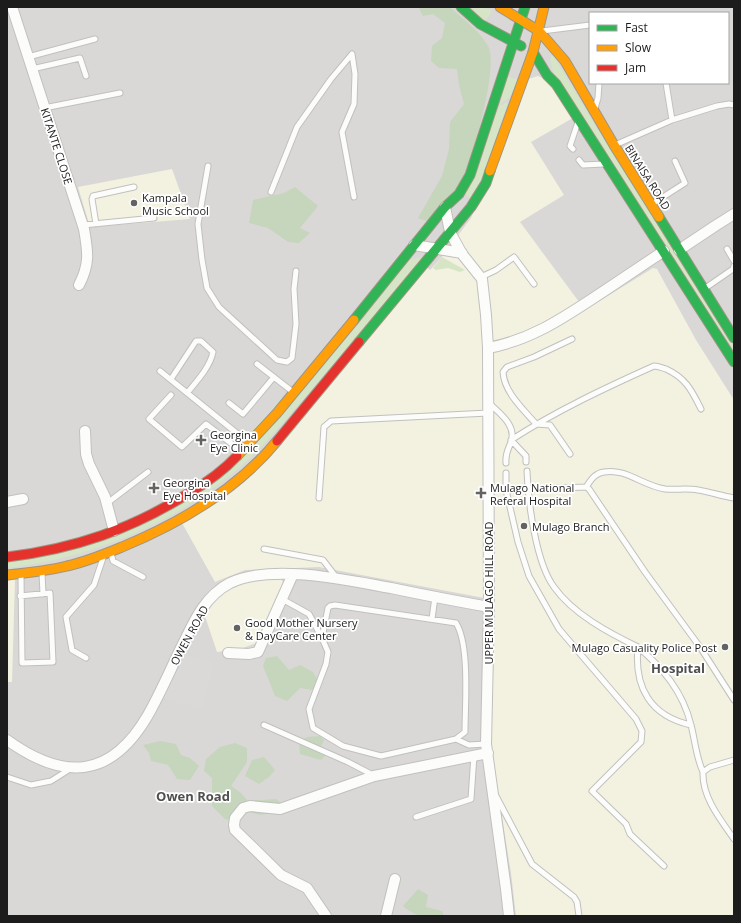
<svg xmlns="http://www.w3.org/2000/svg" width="741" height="923" font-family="'Open Sans',sans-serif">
	<rect width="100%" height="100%" fill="#eae8e4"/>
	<path fill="#d9d8d6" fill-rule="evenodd" d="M7,7H734V916H7ZM590,13H728V83H590Z"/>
	<path fill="#f3f2e0" d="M538,76L549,81L573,118L531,142L564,195L520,222L585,310L653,268L657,269L696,340L734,400V916H516L511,873L491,749L495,600L319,567L245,570L215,582L182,523L217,502L425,266L430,270L442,257L471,218L528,79Z
		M172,169L190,219L90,227L78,187Z
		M280,578L283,582L280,596L257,643L240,649L217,652L204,613L223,592L249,580Z
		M15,580L12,682H7V581Z"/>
	<path fill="#d6e5c5" d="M472,7H481L491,10V13L485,21L472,9Z
		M553,55L598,130L734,345V356L554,75L550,59Z
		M507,76L518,80L509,98L500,103Z
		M508,102L485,172L471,199L465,194L499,106Z
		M423,257C385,303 347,349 308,394C284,421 261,450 233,473C168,526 90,558 7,568V561H11L191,497L410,260Z
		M442,257L465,270L460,272L448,268L436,270L433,268Z"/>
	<path fill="#c5d6bc" d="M420,7H450C463,19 479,30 488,46C499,63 474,156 464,175C454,196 442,206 426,221L418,218L442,176L449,149L450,122L464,104L459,85L457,69L439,68L431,61L432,46L442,38L445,23L433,14L423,16L419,9Z
		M295,187L318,206L300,228L310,233L299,243L288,242L268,228L249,223L253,200L284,193Z
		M277,656L289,670L300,665L313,672L319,682L312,690L300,688L287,701L275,696L263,666L266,658Z
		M320,736L324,740L320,749L325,756L321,760L300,754L299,742L307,737Z
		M160,741L176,744L181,755L190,758L199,766L190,780L177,779L168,765L151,761L149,753L143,745Z
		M235,743L247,748V762L231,786L241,793L248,801L276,799L283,804L280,812L260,815L246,811L236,822L225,819L212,806V778L204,771L206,759L220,747Z
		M264,757L275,770L269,777L259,784L245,776L252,760Z
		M418,889L428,895L426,907L442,911L444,916C426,916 418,919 403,906Z"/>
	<path fill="#dad9d8" d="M295,590L312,632L280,617Z
		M185,654L214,664L202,710L162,697Z"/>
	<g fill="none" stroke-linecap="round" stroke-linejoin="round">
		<g stroke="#c1c0bf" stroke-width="7">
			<path id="lane" d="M542,31L590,25
				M28,57L95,39
				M32,69L80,58L86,76
				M666,83L672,120
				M44,108L120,93
				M595,108L598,98L599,83
				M615,145L672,120L717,106L729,104L734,105
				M573,149L570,146L578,122
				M579,160L583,165L604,164
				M208,166L198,224L202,260L207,288L219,307L277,360L287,362L292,358L296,324L294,289L296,271
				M271,192L297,127L331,79L352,54L355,74L354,104L342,132L354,197
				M652,204L685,183L675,161
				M96,224L92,199L93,196L134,187
				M83,225L154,218
				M727,249L734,261
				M481,277L496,270L514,257L534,284
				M704,289L733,269L734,266
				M257,364L293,392
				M160,371L249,443
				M171,379L196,341H201L213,352C210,367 197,381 187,393
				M171,395L149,419L182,447L206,424L241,451
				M229,403L243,414L274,377
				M489,403C499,413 517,425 511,442C508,450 505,454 506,463
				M570,454L550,425L536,424C523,409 504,392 503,372L507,367L534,357L572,339
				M526,462V456L511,440C556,411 605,388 654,366C659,366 662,368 666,369C686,378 692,391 701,409
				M527,471C528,502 536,563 554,587C573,614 609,633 638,647C634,687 650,716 691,725
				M506,473V490L518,542L529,576L559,629L636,719L642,731L641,742L592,791L626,824L630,834L664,866
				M586,487C591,480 595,473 604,472C626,468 643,486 665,489C676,490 687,488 698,490C710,492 722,496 734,498
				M506,490L586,487L589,489L645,572L700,647L734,700
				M319,498L324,427L331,421L488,413
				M106,504L148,472
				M264,549L323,560L336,577
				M111,553L113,561L143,577
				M42,573L43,594
				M20,596L50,593L53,662L22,663L21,575
				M282,599L309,614L322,638
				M432,619L435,597
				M638,647C663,668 683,692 691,725C695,740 696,757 703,772
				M86,658L72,650L66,617L94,585L103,558
				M264,725L348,762L373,775
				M456,739L465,732C465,705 470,645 456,623L335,605L330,606L328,608L322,638L328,652L326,664L309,709L313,728L343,746L381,756L456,739L469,745L486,744
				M734,760L710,767L703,772C702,797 720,819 734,839
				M7,777L31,785L51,781L70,769
				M496,796L532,864L574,897L577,902L579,916
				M416,817L471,799L474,755"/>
		</g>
		<g stroke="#c1c0bf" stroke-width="12">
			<path id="street" d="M12,7L84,229C88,252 90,264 79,285
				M445,207L450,232L462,254L482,279L486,315L488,348L489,607L486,744L506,889L509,916
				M414,245L462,253
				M679,250L715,226L734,214
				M488,348C530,340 560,320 595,297C618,282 641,266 664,251
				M85,431L86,454L89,464L105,497L114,531
				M7,502L23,499
				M228,653L249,654L258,652L293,574
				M7,740C64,781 111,779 148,715C161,692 171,668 183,644C194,621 205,596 230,583C272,563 346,580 391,588C424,595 456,601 489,607
				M326,916L307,888L281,875L235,830L234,825L235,818L243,808L250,806L280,809L374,776L488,753
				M386,916L395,879"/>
		</g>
		<g stroke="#9e9684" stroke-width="11">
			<path id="fast" d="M461,7L480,24L521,46
				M533,52L547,75L556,84L734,362
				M659,217L734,338
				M354,320L445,207L459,194L470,175L525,7
				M359,342L471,207L486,183L490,171"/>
		</g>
		<g stroke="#9e9684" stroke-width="11">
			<path id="slow" d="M500,7L539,31L565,61L614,145L659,217
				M490,171L533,52L544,7
				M237,456L277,413L354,320
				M7,575C27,573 47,571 67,566C86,562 105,554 122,547C180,523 237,490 277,441"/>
		</g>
		<g stroke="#9e9684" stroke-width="11">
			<path id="jam" d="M277,441L359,342
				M7,557C74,549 132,529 189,493C206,483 223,471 237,456"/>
		</g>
		<use href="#lane" stroke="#fcfcfb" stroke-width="5"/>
		<use href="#street" stroke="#fcfcfb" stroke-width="10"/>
		<use href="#fast" stroke="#30b455" stroke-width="9"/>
		<use href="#slow" stroke="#ff9f0a" stroke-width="9"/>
		<use href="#jam" stroke="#e5322d" stroke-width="9"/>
	</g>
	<g fill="#646362" stroke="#fff" stroke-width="1.5">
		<circle cx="134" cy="203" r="4"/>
		<path d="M199 434h4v4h4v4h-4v4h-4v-4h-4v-4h4z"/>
		<path d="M152 482h4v4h4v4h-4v4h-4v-4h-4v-4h4z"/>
		<path d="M479 487h4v4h4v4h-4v4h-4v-4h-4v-4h4z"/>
		<circle cx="524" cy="526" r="4"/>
		<circle cx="237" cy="628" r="4"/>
		<circle cx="725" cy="647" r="4"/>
	</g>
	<g text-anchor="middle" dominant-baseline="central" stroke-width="3.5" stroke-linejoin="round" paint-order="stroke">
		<g font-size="11" fill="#1c1c1c" stroke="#fff">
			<text transform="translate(57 146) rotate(72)">KITANTE CLOSE</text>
			<text transform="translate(648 177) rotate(58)">BINAISA ROAD</text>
			<text transform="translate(488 593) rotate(-90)">UPPER MULAGO HILL ROAD</text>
			<text transform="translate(189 635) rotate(-61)">OWEN ROAD</text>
		</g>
		<g font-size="11" fill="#1c1c1c" stroke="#fff" text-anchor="start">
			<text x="142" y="197">Kampala<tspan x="142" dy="13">Music School</tspan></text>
			<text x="210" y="434">Georgina<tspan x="210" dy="13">Eye Clinic</tspan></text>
			<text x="163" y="482">Georgina<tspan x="163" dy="13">Eye Hospital</tspan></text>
			<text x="490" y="487">Mulago National<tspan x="490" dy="13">Referal Hospital</tspan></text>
			<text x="532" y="526">Mulago Branch</text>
			<text x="245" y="622">Good Mother Nursery<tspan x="245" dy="13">&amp; DayCare Center</tspan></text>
			<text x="717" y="647" text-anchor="end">Mulago Casuality Police Post</text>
		</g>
		<g font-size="13" font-weight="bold" fill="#4f4f4f" stroke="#fff">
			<text x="678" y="668">Hospital</text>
			<text x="193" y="796">Owen Road</text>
		</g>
	</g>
	<rect width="741" height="923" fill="none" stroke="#1c1c1c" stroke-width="16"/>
	<rect x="589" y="12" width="140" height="72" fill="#ffffff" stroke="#a4a4a4"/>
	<rect x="597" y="25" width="20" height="6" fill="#30b455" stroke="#a4a4a4"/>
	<text x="625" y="32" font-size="12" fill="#1c1c1c">Fast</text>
	<rect x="597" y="45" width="20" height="6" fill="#ff9f0a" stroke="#a4a4a4"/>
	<text x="625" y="52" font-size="12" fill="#1c1c1c">Slow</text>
	<rect x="597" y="65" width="20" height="6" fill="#e5322d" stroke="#a4a4a4"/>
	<text x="625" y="72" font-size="12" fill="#1c1c1c">Jam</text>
</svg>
